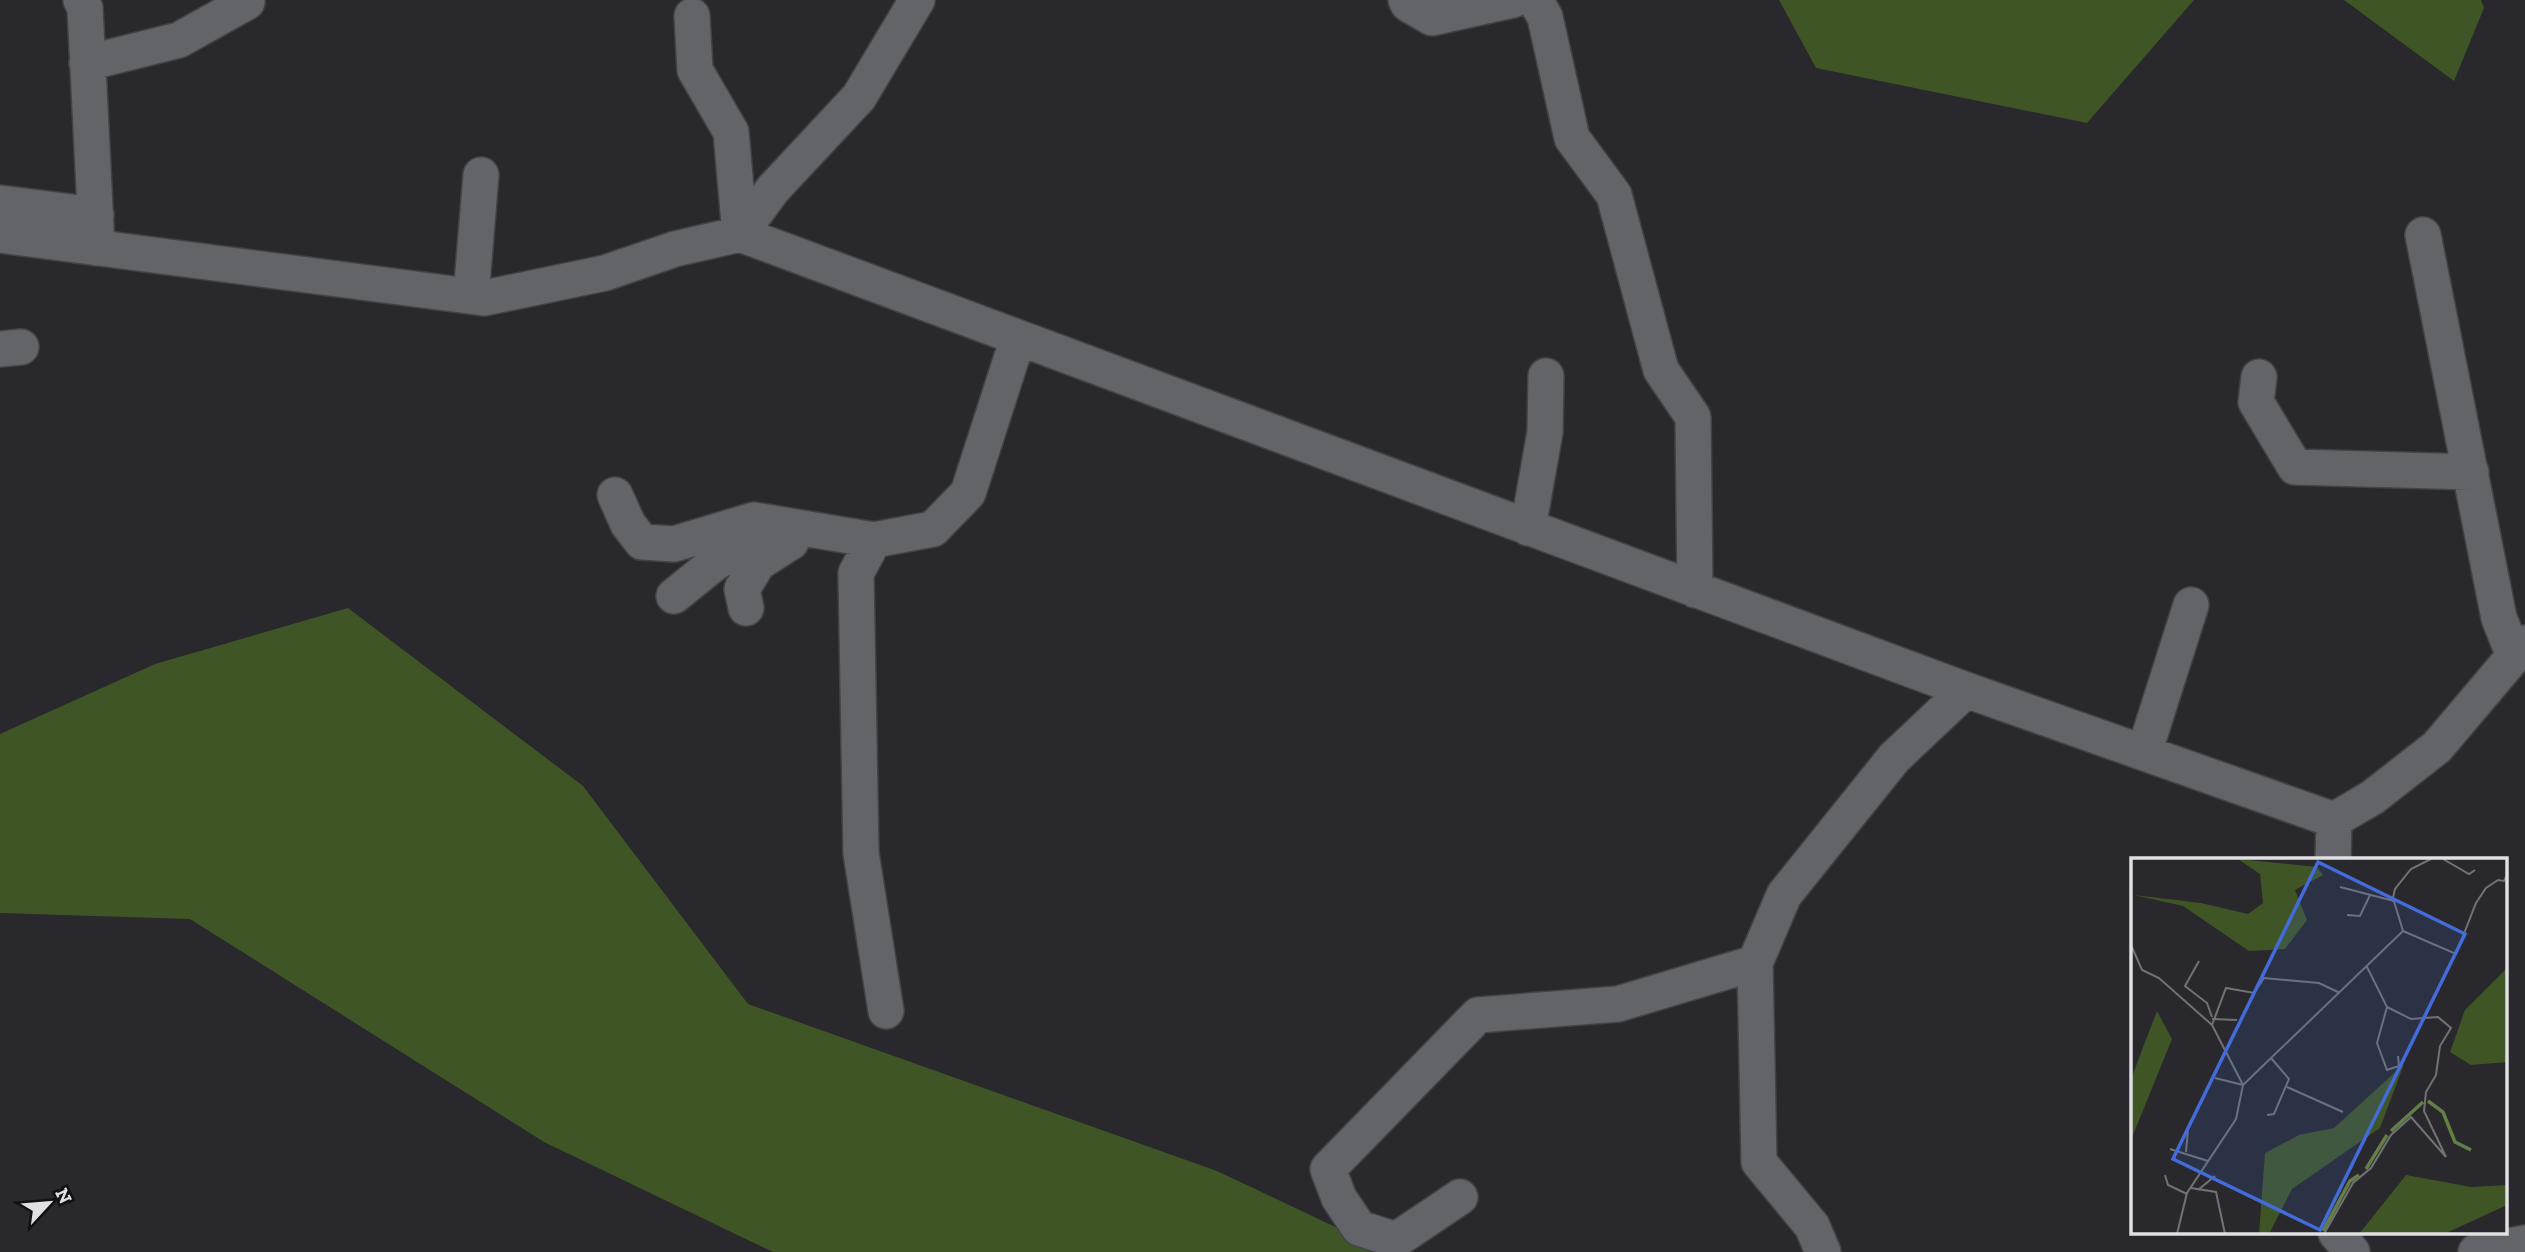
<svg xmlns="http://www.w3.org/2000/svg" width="2525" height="1252" font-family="'Zilla Slab',serif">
	<rect width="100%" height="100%" fill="#28282d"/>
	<path fill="#405526" d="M1779,0H2194L2087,123L1816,68Z
		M2344,0H2481L2484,8L2454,81Z
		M348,608L583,786L748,1004L1217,1171L1388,1252H773L544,1142L190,919L0,913V734L155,664Z"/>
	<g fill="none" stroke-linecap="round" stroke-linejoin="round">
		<g stroke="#434347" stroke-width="38">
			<path id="minor" d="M81,0L85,8L97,248
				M1406,0L1408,4L1432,18L1513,0
				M1535,0L1545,17L1572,138L1614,195L1661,370L1693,417L1695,590
				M692,16L695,70L731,132L740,234
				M87,63L179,40L247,2
				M0,203L96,215
				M740,234L773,189L859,97L917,0
				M0,235L484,298L605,273L675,249L740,234L1966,690L2334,820
				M2423,235L2499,618L2514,656
				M471,296L481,175
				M0,349L21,347
				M2259,377L2256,402L2295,467L2471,472
				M615,495L628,524L642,542L674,544L754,520L874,540L933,529L968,493L1018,338
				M1528,528L1545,432L1546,376
				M874,540L856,573L861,853L886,1011
				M674,596L716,562L779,528
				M746,608L742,589L758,563L791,542
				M2144,753L2191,605
				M2334,820L2373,797L2437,747L2525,643
				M2333,860L2334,820
				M1755,963L1759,1162L1812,1226L1823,1252
				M1460,1197L1396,1240L1359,1228L1339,1198L1328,1169L1478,1015L1618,1004L1755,963L1784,895L1894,758L1966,690
				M2336,1233L2352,1252
				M2476,1252L2525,1243"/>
		</g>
		<use href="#minor" stroke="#63646a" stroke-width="35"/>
	</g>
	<g transform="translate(2131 858)">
		<rect width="376" height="376" fill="#28282d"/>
		<path d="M107,1L186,9L192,17L164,32L176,62L154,91L118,93L52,48L3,37L70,45L117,56L132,45L129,16ZM376,110V204L340,207L319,194L334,152ZM26,153L41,181L0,282V221ZM273,206L249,270L161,331L138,376H128L134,295L168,277L203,270ZM275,317L340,329L376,327V347L313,376H228Z" fill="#405526"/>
		<path fill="none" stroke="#637f44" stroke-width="3.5" d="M297,243L312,254L324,284L340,292M260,273L292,244M235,311L256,277M192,373L219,323L228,317"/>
		<path fill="none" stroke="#727276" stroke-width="2" d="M312,1L338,16L344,12M209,29L263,43M216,57L229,58L239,37M272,73L325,96L345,45L355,30L367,22L373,23L377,15M272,73L262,40L264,31L280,11L300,1M0,87L11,112L28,120L81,167M68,103L54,128L76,145L81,159M236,109L256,149L246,185L256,212L268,208L267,198M81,161L106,162M84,220L112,227M112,227L81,167L95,130L123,135L133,120L188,125L209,135M156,229L212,254M136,257L143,256L158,221L140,200M39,291L77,303M55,294L57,272M34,317L37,327L56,336M60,330L85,334L94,376M67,332L84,318M46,376L56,335L105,261L112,227L272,73M193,376L222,325L240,310L260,277L280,259L315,299L293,253L295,234L305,217L309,188L320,170L307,159L280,161L256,149"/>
		<path fill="#446bda" fill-opacity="0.15" stroke="#446bda" stroke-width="3.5" d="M187,4L334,76L189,372L42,301Z"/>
		<rect width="376" height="376" fill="none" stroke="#e0e0e3" stroke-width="3.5"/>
	</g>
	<g transform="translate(49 1203) rotate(64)" stroke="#111114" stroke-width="5" paint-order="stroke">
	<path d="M0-5L12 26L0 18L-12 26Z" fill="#e0e0e3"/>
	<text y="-10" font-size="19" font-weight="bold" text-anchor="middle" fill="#e0e0e3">N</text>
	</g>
</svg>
